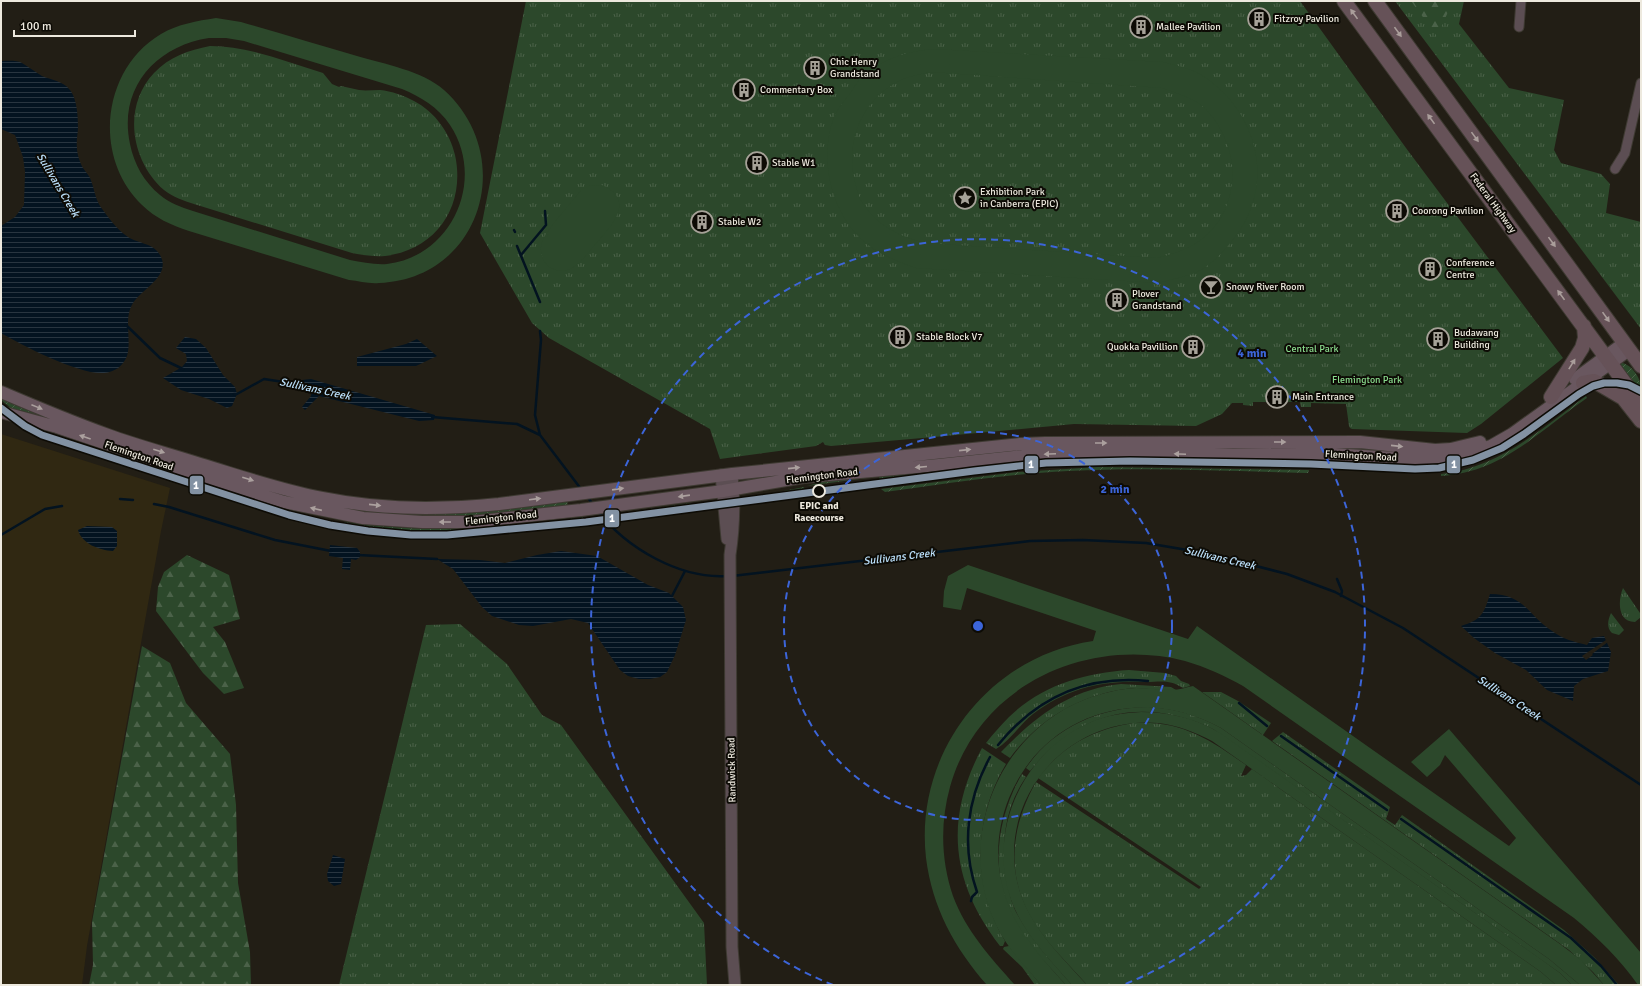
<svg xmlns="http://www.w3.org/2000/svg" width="1642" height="986" font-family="Signika,sans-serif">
	<defs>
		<pattern id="grass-tufts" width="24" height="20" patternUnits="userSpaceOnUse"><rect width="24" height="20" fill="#2c482b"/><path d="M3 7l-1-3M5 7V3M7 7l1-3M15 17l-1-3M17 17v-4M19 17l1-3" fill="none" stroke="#4b6249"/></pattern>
		<pattern id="forest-firs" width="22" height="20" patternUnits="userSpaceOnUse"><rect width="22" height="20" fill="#2c482b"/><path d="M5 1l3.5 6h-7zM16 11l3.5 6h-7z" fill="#4b6249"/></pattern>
		<pattern id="garden-furrows" width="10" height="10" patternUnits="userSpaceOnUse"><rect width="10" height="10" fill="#2c482b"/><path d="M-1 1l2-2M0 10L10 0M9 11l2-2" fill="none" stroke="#4b6249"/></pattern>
		<pattern id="water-rules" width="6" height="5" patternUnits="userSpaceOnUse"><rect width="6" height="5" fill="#031320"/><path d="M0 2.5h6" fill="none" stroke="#283540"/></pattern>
	</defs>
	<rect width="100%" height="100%" fill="#221e15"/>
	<path fill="#302812" d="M1,434L170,488L161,531L87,946L82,985H1Z"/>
	<path fill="url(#grass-tufts)" d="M526,1H1300L1406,148L1563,358L1481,424L1467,433L1352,429L1350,428L1349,426L1346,404L1311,403V407H1301L1300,402H1253V406L1243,405V403H1232L1222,414L1196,426L1074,424L945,436L831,446L825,445L823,442L816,446L720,459L710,429L549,338L532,323L480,233Z
		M1395,1H1464L1459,24L1509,88L1564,100L1554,150L1561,163L1601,174L1610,184L1606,213L1641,222V329Z
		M210,46C249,46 286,62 323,73L332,84L339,87L341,86C347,87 353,89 359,90C365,91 373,90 380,90C391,91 405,96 414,101C435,112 450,133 455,155C466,205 437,250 385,256C374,257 363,255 352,253L194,204C184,201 173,197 164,190C131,161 122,107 154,73C169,57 189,50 210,46Z
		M1623,588L1640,613L1641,617L1635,622C1617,622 1618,600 1623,588Z
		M1611,613L1624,630L1619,635L1612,633C1606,627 1608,620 1611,613Z
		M460,624L507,664L542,715L561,725L704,923L707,985H339L426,625Z
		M1129,670L1165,673L1176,676L1181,681L1189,684L1190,686L1183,688C1169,679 1161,682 1145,682C1103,680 1067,688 1033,714C1020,724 1010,741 996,749L986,743C993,734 1001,725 1009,717C1042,685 1084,673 1129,670Z
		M1121,684L1171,687L1176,690C1163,692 1149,688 1136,688C1086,691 1039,718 1010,758L1001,752C1035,717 1070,689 1121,684Z
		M1202,692H1221L1238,701L1271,723L1263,735Z
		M1148,707C1174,708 1198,715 1221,728L1549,959L1580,985H1572L1560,973L1213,729C1143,696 1079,711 1030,771L1026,768C1053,728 1100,707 1148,707Z
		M1133,723C1181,720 1209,739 1246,765L1241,776L1246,775L1252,769L1541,972L1556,985H1087C1070,965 1049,946 1035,924C1005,878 1010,828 1036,782L1199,889L1201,887L1038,778C1064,745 1092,730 1133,723Z
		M1283,732L1390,807L1386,819L1395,825L1402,815L1564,930L1595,958L1619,985H1604L1593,972L1569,950L1272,741Z
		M982,748L1006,764C973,819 972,886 1005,941L1003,946H1000C951,883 944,819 982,748Z
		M1022,774L1026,777C1004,809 1001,843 1007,880C1009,891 1011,902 1016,912C1031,940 1052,962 1072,985H1066C1049,966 1030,948 1017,926C989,878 995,821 1022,774Z
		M1009,946L1041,985H1035L1022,967L1003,949L1004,947Z"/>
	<path fill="url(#forest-firs)" d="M1411,1H1453L1437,36Z
		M187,555L229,575L240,619L213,627L225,642L244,688L224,694L203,673L156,611L158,587L164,572Z
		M142,646L170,663L186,703L230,754L236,805L238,883L250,952L251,985H89L93,965L92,922Z"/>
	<path fill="url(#garden-furrows)" d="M1618,362C1631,363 1641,377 1641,389L1634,386Z
		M1586,396L1587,398C1540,430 1502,473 1441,476V474C1499,468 1541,429 1586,396Z
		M1,397L331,505L567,500L568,507L466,517L379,515L307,503L10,410L11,408L1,400Z
		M1073,457L1187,459V461L1109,460L1057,461L1001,466L880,482L879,476Z
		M1274,460H1304V463H1274Z
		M1098,467L1309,470L1308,473H1306C1227,471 1147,467 1068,471C1006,474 945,484 885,492L881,489L1019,472Z
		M874,477L807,486L822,482Z
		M804,487L805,492L768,496V494Z
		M691,503L694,504V506L627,515V512Z
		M583,517V521L498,530L441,534L398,533L344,526V522C424,534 503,528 583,517Z"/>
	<path fill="#2c482b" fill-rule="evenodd" d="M216,18L241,22C280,33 319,45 357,56C384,64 423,71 444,90C518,157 481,279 379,283C369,284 359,281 349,280L189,231C171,225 155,218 142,205C92,157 102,69 161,34C178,24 197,21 216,18ZM209,38H226L244,41L402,89C421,97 438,107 450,125C486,179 453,256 387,264C375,265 362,262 350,260L193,211C181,207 169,203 160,195C144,182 134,164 130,144C118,88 156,46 209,38Z
		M934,49L1163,62C1178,66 1194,69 1206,78C1259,115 1275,185 1235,237C1224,251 1213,264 1197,272C1186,277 1171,279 1159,283L916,268C896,261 875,253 860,238C830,208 819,157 834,117C838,108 846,99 851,92C855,86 859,79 864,75C885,58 908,51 934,49ZM931,72L1162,88C1174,92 1187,96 1198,103C1210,111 1220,126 1225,139C1240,172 1232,216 1202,239C1189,249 1174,254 1157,258L925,243C901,237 878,226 864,205C859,199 857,190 855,182C845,143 861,100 899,81C909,76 920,74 931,72Z
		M602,185C638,201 609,228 594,246C587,253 580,265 570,269C563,272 556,271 549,267C542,261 539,250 542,242C547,229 572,202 581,190L589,186Z
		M968,565L1188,639L1197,626L1509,846L1516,838L1445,755L1440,765L1427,777L1411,762L1449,729L1641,953V985H1638C1620,959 1598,938 1574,918L1243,686C1225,676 1206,667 1185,661C1087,636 978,685 950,787C940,823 941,861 953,896C966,931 991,958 1015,985H987C955,949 932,907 926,858C914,753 989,656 1093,641L1096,631L967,588L961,610L943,607L944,591L948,576Z
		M1193,686L1560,944L1581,960L1604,985H1580L1549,959L1221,728C1142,684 1044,712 1009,798C998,825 995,856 1002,884C1011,926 1038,954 1066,985H1041C1025,966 1007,948 996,925C955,839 998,733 1086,699C1102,693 1119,689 1136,688C1148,688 1160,690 1172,690C1179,690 1187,687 1193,686Z
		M1141,712C1169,712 1196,718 1220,733L1542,960L1560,973L1572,985H1556L1541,972L1212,741C1195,732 1177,725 1158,723C1066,715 992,803 1020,892C1032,929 1062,957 1087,985H1072C1050,960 1026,936 1013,905C985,834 1021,752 1091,722C1107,715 1124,713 1141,712Z"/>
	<path fill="url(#water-rules)" d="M1,61C7,61 17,60 22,63C29,67 35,72 42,76C51,80 63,81 69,89C77,97 78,116 78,127C78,133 76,141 77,148C77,154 80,163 83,168C85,171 88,174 90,178C94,187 95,198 100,206C108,217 117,230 128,237C139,244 155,243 161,257C170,276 142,289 133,303C123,319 132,339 127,356C123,366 115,372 104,373C80,375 23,346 1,333V226L15,217L24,205L25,172L23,157L15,135L1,129Z
		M185,337L196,339L206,348L223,375L235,387L237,394L232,406L227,408L209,399L181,390L163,378L182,367L187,361L186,354L176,348Z
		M417,339L437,356L416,366H357V357L406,344Z
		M311,379L435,415L434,420L419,421L319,396L305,410L302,407L311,396L312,389L293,381Z
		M87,526L112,527L117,531V546L113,551C99,550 82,544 78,530Z
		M330,545L357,548L360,552V557L356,560L351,559L350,570L342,569L343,558L329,556Z
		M561,551L597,556L648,585L669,593L683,607L686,620L675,655L667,672L660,677L650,679H639L628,676L620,670L588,623L571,619L533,626L519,625L492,616L482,607L453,569L437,559L480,560L505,563L537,555Z
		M1490,594C1525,594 1527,615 1552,631C1563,639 1574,642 1587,645L1592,638L1604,636L1611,652L1608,671L1583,679L1574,686L1573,701L1547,690L1526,670L1495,653L1474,638L1461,626C1481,620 1484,614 1490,594Z
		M333,855L345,859L341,884L334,886L328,881L327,874Z"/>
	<path fill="#221e15" d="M1606,640L1608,642L1592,654L1593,655L1586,660L1582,656Z"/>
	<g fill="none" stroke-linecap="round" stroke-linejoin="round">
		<path stroke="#031320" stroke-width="2.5" d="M514,230L515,232
			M517,246L540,302
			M521,255L546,225L545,211
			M126,325L160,358L183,369
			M234,394H237L264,379L303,385
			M432,417L517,424L540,435L581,489
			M540,435L535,415L541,340L540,331
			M587,496L593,505
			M120,499L133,500
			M154,504L169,507L275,540L331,551
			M598,511C626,548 680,579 727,576
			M1,535L45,509L62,506
			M358,555L437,559
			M732,576L1030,541L1083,540L1146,543L1205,553L1287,574L1335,592L1403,628L1641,785
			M1337,579L1342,591L1341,596
			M672,596L685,571
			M1239,703L1267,726
			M1281,736L1387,810
			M998,745C1037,697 1087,675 1148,681
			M1401,819L1571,938L1601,966L1617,985
			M971,901L972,897L977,892C961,846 967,799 990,757"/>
		<g stroke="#3e3a32" stroke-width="11">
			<path id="minor" d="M1519,27L1521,1
				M1615,169L1625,153L1641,83"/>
		</g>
		<g stroke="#3e3a32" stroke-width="13">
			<path id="tertiary" d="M732,474C735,501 734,528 730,555L732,947L735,985
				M721,475L727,539"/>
		</g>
		<g stroke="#3e3a32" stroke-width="14">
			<path id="secondary" d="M1575,379L1624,343
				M1,392C36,407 72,422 108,435C138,446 169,454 200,464C240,476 280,490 322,498C380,510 440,510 499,504L732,474L1020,444L1045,443L1360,442L1435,450L1451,449L1480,442
				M1,412L57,427L222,483L284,502L363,518L422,522H471L581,510L723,491L804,477L939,465L1032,455L1118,452L1233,455L1331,454L1427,460L1454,458L1491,446L1512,434L1629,350"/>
		</g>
		<g stroke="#3e3a32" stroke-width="16">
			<path id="trunk" d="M1344,1L1641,405
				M1375,1L1641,366
				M1583,383L1594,381L1623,398L1641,421
				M1551,397L1582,348L1585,338L1584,326"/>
		</g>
		<use href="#minor" stroke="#5c4e53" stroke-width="9"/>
		<use href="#tertiary" stroke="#5c4e53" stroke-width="11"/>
		<use href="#secondary" stroke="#69575f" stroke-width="12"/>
		<use href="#trunk" stroke="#665258" stroke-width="14"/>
		<g stroke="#0d0b05" stroke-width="10">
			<path id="rail-1" d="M1,408L25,426L42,435L289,515L330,525L368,531L411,535H447L586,522L974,471L1046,463L1130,461L1311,464L1415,469L1439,468L1473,460L1502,448L1524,434L1579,394L1593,386L1604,383H1617L1629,385L1641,391"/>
		</g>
		<use href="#rail-1" stroke="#8392a3" stroke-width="7"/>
	</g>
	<defs><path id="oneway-solid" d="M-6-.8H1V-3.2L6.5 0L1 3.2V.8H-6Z"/></defs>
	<g fill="#aa9e9b">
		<use href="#oneway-solid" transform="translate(1354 14) rotate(-126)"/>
		<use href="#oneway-solid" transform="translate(1398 32) rotate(54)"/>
		<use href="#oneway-solid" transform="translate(1431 119) rotate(-126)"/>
		<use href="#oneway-solid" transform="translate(1475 137) rotate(54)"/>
		<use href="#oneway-solid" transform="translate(1552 242) rotate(54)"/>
		<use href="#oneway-solid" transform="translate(1561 295) rotate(-126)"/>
		<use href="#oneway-solid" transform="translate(1606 317) rotate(55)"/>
		<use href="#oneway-solid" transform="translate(1572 364) rotate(-58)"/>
	</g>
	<g fill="#aba09e">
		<use href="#oneway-solid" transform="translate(37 407) rotate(22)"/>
		<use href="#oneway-solid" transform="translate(85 437) rotate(-161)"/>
		<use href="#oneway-solid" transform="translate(1280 442)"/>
		<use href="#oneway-solid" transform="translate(1101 443)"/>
		<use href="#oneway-solid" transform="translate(1397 446) rotate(6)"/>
		<use href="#oneway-solid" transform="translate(965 450) rotate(-6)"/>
		<use href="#oneway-solid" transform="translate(159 451) rotate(17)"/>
		<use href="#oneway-solid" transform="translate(1050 454) rotate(178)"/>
		<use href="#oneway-solid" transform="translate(1180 454) rotate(-178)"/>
		<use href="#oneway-solid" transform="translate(921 467) rotate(175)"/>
		<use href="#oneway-solid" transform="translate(794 468) rotate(-6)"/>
		<use href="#oneway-solid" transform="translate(248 479) rotate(17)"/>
		<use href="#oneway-solid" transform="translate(618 489) rotate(-8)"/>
		<use href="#oneway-solid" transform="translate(684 496) rotate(172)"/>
		<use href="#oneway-solid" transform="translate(535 499) rotate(-7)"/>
		<use href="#oneway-solid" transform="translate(375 505) rotate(6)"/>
		<use href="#oneway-solid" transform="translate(316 509) rotate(-167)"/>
		<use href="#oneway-solid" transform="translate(445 522) rotate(180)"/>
	</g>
	<g fill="none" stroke="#3c65d9" stroke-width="2" stroke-dasharray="7 5">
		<circle cx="978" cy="626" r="194"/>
		<path d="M833 985A387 387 0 1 1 1123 985"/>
	</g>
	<defs>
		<g id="building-ring" transform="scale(1.15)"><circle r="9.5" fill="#0d0b05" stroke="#a6a298" stroke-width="1.5"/><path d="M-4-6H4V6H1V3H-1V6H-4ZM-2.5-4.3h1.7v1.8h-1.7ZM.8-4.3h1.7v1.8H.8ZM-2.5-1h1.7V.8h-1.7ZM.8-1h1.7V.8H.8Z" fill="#a6a298"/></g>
		<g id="sight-ring" transform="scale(1.15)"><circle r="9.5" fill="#0d0b05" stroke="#a6a298" stroke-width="1.5"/><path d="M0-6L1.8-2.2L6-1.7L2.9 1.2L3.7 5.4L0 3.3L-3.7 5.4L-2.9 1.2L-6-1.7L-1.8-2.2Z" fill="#a6a298"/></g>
		<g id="bar-ring" transform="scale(1.15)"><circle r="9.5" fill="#0d0b05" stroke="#a6a298" stroke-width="1.5"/><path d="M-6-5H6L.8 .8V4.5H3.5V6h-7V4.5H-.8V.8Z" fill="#a6a298"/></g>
	</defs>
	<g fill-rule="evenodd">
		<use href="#building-ring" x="1259" y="19"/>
		<use href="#building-ring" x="1141" y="27"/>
		<use href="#building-ring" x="815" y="68"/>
		<use href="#building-ring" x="744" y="90"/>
		<use href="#building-ring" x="757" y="163"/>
		<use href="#sight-ring" x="965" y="198"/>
		<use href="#building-ring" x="1397" y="211"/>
		<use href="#building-ring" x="702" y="222"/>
		<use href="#building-ring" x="1430" y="269"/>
		<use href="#bar-ring" x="1211" y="287"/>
		<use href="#building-ring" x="1117" y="300"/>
		<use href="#building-ring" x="900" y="337"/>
		<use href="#building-ring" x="1438" y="339"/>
		<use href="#building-ring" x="1193" y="347"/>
		<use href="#building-ring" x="1277" y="397"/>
	</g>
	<circle fill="#0d0b05" stroke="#ede9de" stroke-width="2" cx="819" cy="491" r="6"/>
	<g text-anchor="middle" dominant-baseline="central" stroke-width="4" stroke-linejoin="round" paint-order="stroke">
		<g font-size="10" fill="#ede9de" stroke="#0d0b05" text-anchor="start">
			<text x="1274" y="19">Fitzroy Pavilion</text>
			<text x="1156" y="27">Mallee Pavilion</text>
			<text x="830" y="62">Chic Henry<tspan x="830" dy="12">Grandstand</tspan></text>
			<text x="760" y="90">Commentary Box</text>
			<text x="772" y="163">Stable W1</text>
			<text x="980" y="192">Exhibition Park<tspan x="980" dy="12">in Canberra (EPIC)</tspan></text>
			<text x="1412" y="211">Coorong Pavilion</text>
			<text x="718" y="222">Stable W2</text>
			<text x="1446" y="263">Conference<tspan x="1446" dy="12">Centre</tspan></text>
			<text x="1226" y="287">Snowy River Room</text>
			<text x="1132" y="294">Plover<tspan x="1132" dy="12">Grandstand</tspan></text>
			<text x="1454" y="333">Budawang<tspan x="1454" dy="12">Building</tspan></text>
			<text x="916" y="337">Stable Block V7</text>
			<text x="1178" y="347" text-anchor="end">Quokka Pavillion</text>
			<text x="1292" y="397">Main Entrance</text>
		</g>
		<g font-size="10" fill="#ede9de" stroke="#0d0b05">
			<text transform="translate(1493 203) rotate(54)">Federal Highway</text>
			<text transform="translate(139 456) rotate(19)">Flemington Road</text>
			<text transform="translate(1361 456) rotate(3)">Flemington Road</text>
			<text transform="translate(822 476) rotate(-7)">Flemington Road</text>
			<text transform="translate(501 518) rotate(-6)">Flemington Road</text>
			<text transform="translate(732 770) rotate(-91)">Randwick Road</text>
		</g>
		<g font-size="10" fill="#8adb8d" stroke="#0d0b05">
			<text x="1312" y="349">Central Park</text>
			<text x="1367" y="380">Flemington Park</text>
		</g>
		<g font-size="10" font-weight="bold" fill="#ede9de" stroke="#0d0b05">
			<text x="819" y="506">EPIC and<tspan x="819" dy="12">Racecourse</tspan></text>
		</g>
		<g font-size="11" font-style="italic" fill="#bbe0fb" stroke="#0d0b05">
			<text transform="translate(58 185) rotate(59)">Sullivans Creek</text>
			<text transform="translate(315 389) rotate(12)">Sullivans Creek</text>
			<text transform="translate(899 557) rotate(-7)">Sullivans Creek</text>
			<text transform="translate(1220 558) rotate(13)">Sullivans Creek</text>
			<text transform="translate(1509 698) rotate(33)">Sullivans Creek</text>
		</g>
	</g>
	<circle cx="978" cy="626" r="6" fill="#3c65d9" stroke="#0d0b05" stroke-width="2"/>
	<g font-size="12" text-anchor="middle" font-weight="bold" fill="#3c65d9" stroke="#0d0b05" stroke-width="4" stroke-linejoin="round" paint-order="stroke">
		<text x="1252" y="357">4 min</text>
		<text x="1115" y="493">2 min</text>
	</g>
	<g stroke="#0d0b05" stroke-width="1.5">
		<rect x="1446" y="455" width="15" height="19" rx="4" fill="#8392a3"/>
		<rect x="1024" y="455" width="15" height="19" rx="4" fill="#8392a3"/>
		<rect x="189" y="475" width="15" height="20" rx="4" fill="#8392a3"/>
		<rect x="604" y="509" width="16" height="19" rx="4" fill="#8392a3"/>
	</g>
	<g font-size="11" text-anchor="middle" font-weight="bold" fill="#fff">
		<text x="1454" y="468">1</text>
		<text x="1031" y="468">1</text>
		<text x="196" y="489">1</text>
		<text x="612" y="522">1</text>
	</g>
	<rect width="1642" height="986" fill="none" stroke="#ede9de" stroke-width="4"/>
	<path d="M14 30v6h121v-6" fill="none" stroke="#ede9de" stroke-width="2"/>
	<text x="20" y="30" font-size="12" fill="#ede9de" stroke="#0d0b05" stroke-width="3" paint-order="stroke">100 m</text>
</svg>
